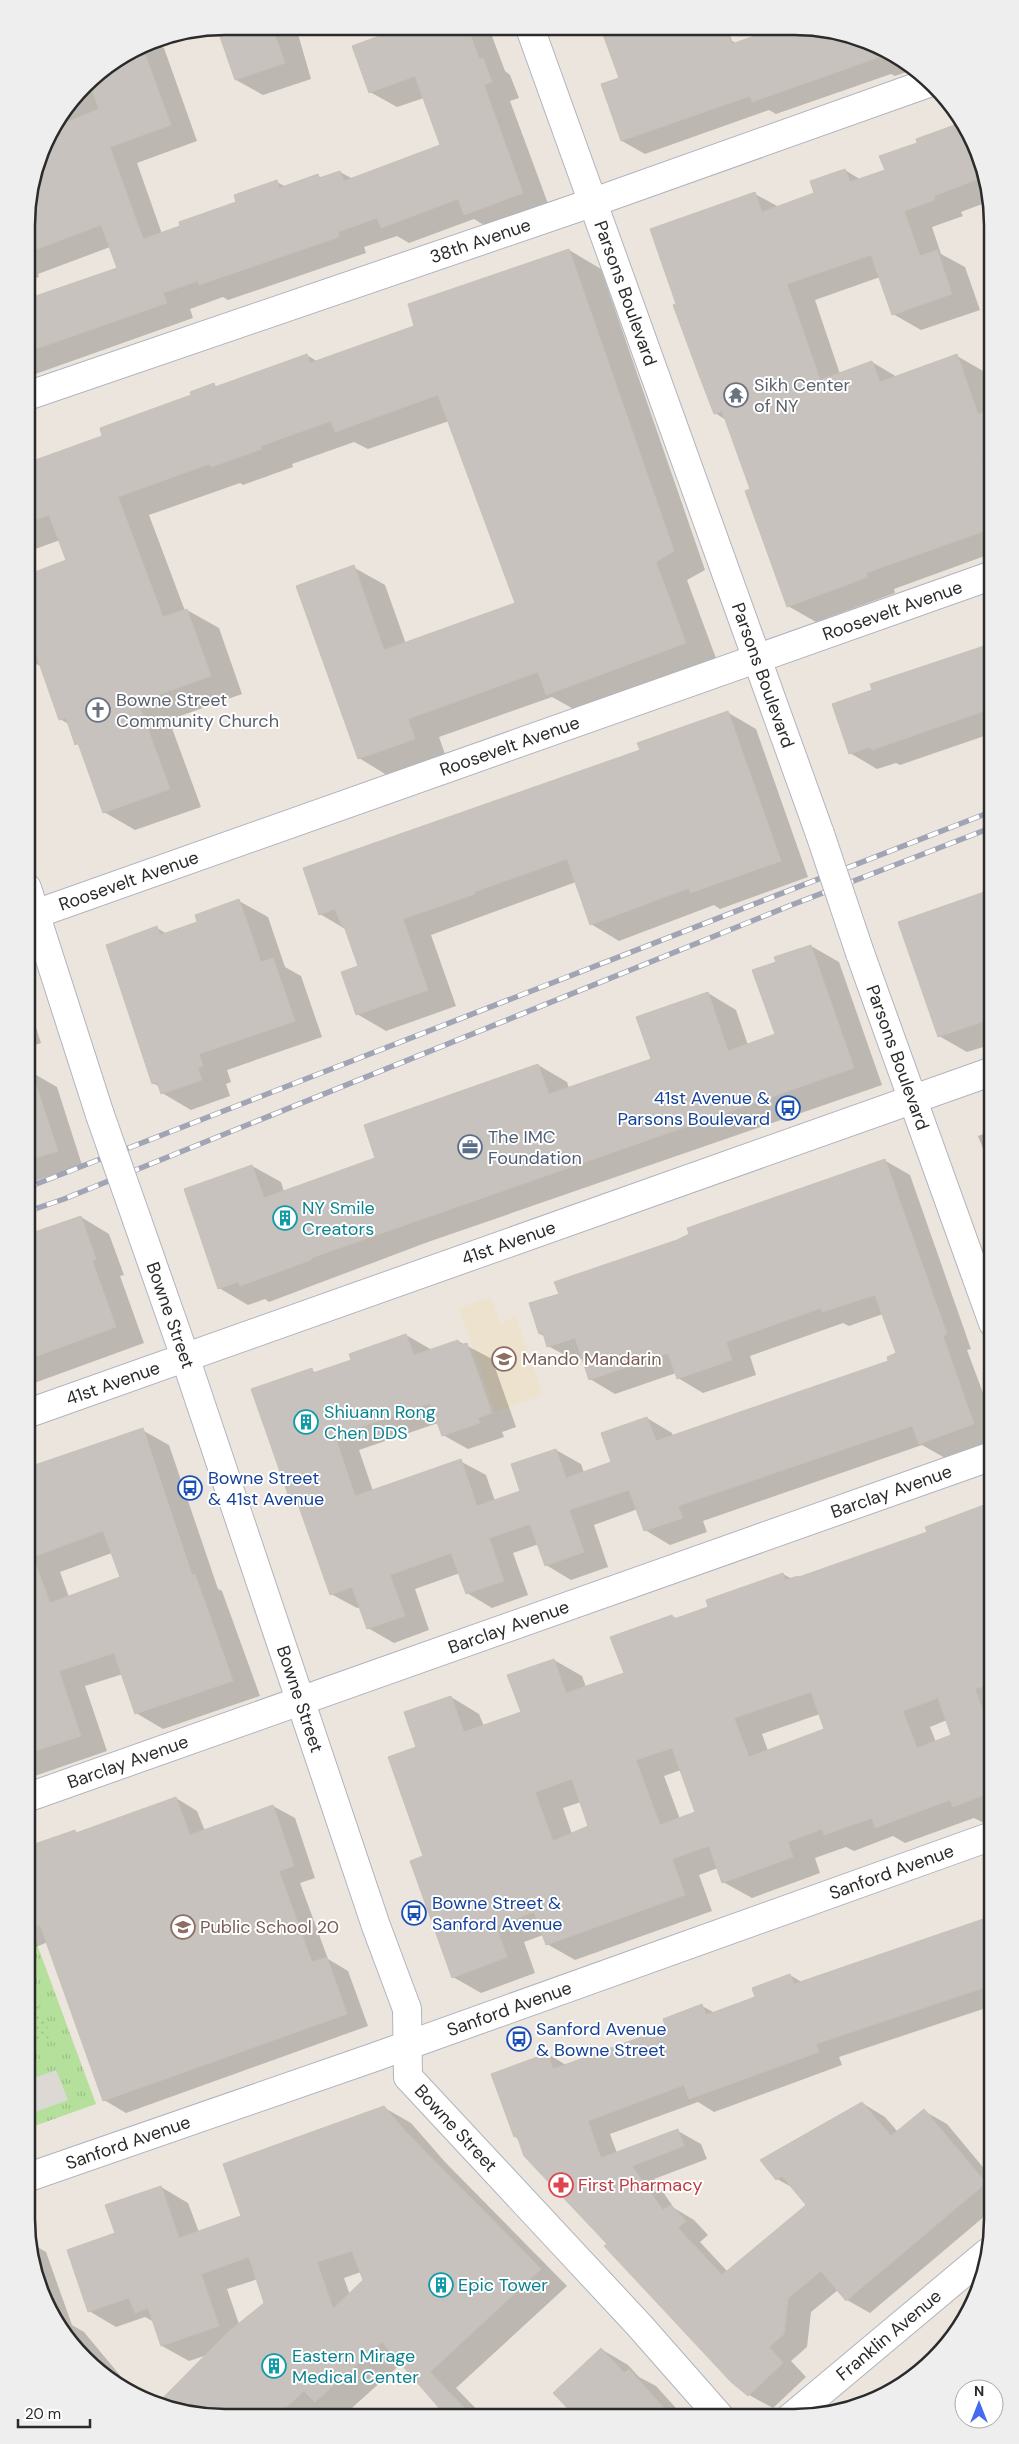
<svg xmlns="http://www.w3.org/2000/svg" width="1019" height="2444" font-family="'DM Sans',sans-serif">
	<defs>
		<pattern id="park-tufts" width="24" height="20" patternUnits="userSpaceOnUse" patternTransform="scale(1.25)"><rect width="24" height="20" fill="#b5e09c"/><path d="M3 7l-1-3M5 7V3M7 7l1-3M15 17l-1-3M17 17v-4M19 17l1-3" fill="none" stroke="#9cc087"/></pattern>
		<pattern id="garden-dots" width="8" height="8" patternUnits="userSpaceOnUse" patternTransform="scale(1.25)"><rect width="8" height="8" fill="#b5e09c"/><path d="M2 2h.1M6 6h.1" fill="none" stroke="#9cc087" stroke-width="1.8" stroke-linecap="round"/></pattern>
	</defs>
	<rect width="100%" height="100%" fill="#ece5dd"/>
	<path fill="#ede2ce" d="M491,1297L500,1323L516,1317L543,1395L495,1412L459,1308Z"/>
	<path fill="url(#park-tufts)" d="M31,1928L96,2104L26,2129V1930Z"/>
	<path fill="url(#garden-dots)" d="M26,1971L51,2037L26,2046Z"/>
	<path fill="#dcd8d4" d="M56,2070L68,2100L27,2115L26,2081Z"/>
	<path fill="#0003" fill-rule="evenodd" d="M225,26L318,27L298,34L311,79L263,95L236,80L218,28Z
		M406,27L489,28L505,71L510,75L519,98L510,101L550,209L492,230L474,219L409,243L397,236L364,247L366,253L228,300L223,297L190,309L193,318L27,377V301L118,269L110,247L38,274L39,277L27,281V212L47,137L94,76L149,41L164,48L197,141L137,163L162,234L238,203L277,182L286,187L318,176L322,178L340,172L353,179L442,146L424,98L397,107L370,92Z
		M592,29H728L732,41L736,43L775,30H833L882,47L915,69L895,76L891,74L776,114L769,110L645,154L622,141L620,78L605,36Z
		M964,122L986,174L990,201L961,212L963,216L932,227L941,254L965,267L980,310L921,330L893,314L880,277L815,300L840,374L872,362L897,377L957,356L985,372L993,394V553L894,589L895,593L816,622L788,606L752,489L726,420L715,413L701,375L755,194L779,207L816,194L845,170L861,180L886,171L919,144L917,140Z
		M569,250L601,269L705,570L687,580L717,661L579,712L552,697L439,737L446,757L390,777L359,758L353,567L385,585L406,644L517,604L449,421L368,449L354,442L292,464L293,467L243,485L240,483L149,515L185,611L187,610L219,628L242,694L169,720L201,807L135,830L104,812L81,746L76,744L70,725L60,719L41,666L27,660V576L68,561L60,540L27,552V464L104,436L214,385L218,387L307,355L318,362L416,327Z
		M987,646L993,648V733L900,765L896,763L877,769L850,753L874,690Z
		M727,712L756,729L808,877L720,909L714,905L619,941L591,924L576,882L431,935L456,1006L386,1031L357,1014L360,966L347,930L320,914L641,750Z
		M993,890V1044L967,1052L939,1036Z
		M239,901L268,917L285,967L301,976L322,1037L227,1070L231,1082L226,1084L230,1096L191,1110L162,1093L160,1087L153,1083L157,928L167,934L199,923Z
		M811,946L839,962L882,1085L428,1242L269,1302L265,1299L248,1305L219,1288L252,1166L281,1182L284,1192L377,1159L538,1065L567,1082L569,1088L653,1060L708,993L736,1010L748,1045L776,1035Z
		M27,999L41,1043L27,1048Z
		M31,1072L57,1087L82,1165L26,1184L27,1074Z
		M993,1127V1174L978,1136L991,1131L990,1128Z
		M884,1160L910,1175L971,1349L967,1350L993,1420V1440L945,1458L922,1445L703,1521L707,1532L670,1545L645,1530L638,1509L594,1525L608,1567L571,1580L546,1565L539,1544L513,1553L528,1595L492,1608L467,1593L460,1573L415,1589L429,1630L394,1643L368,1628L361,1607L357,1608L331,1594L301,1507L292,1502L311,1370L317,1373L352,1361L406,1335L432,1350L458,1341L492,1359L516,1427L502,1432L504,1437L468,1449L443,1435L438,1423L359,1450L373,1491L460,1461L486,1475L495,1501L522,1491L556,1450L581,1464L584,1473L613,1463L647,1418L672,1433L673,1436L890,1362L898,1354L883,1314L849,1326L843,1323L750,1356L756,1375L703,1393L678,1378L676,1373L615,1394L590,1379L583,1358L574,1360L548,1346L546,1337L540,1334L560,1295L677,1241Z
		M81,1217L109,1234L124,1275L120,1276L144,1343L26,1386V1237Z
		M142,1430L169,1445L218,1589L222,1591L260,1696L163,1729L136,1713L123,1674L85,1686L107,1751L26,1779V1470ZM112,1553L121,1578L69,1597L60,1572Z
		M992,1504V1818L982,1822L974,1818L905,1843L893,1836L854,1851L846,1847L815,1858L820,1873L752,1898L723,1882L718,1868L699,1875L712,1911L575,1960L547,1944L543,1935L524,1942L535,1973L481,1993L453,1977L425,1856L418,1748L451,1697L479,1714L484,1726L522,1713L554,1660L582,1676L586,1687L625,1674L672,1616L678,1619L710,1607L783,1574L792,1579L801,1578L928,1533L926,1528ZM820,1714L826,1730L768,1751L762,1734ZM947,1720L953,1735L936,1742L930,1727ZM681,1770L697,1813L680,1819L664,1776ZM581,1802L590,1827L572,1834L563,1808Z
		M176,1798L197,1811L205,1831L273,1806L295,1818L315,1878L300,1883L328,1959L348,1971L368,2026L126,2113L104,2100L48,1942L26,1951V1849L74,1831L78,1833Z
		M992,1917V2006L839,2057L842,2065L714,2112L698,2102L610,2134L617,2153L678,2131L701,2144L707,2159L654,2179L674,2208L694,2220L708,2235L700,2242L728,2272L808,2205L795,2189L777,2179L862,2103L885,2117L898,2132L924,2111L947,2124L992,2178V2210L870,2313L847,2300L838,2290L811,2312L807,2347L791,2361L806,2377L773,2408L749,2395L609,2244L515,2136L548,2054L566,2065L668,2028L702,2006L715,2013L756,1998L790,1975L803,1983Z
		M383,2107L411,2123L445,2162L567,2286L456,2388L483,2416H438L443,2410L402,2363L344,2415L329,2408L321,2415L186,2414L156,2404L207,2355L189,2361L162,2346L154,2322L145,2317L116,2327L89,2311L117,2234L161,2187L188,2203L199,2232L242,2217ZM361,2272L364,2281L350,2295L344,2278ZM258,2279L266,2303L239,2324L227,2289Z
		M29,2242L46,2252L72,2325L84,2332L138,2397L85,2360L53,2319L33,2270ZM65,2323L82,2343H78L63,2325Z
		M601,2349L628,2365L639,2377L656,2386L684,2417L577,2416L555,2393Z"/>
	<path fill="#c7c2bd" stroke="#c7c1b7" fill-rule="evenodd" d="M225,26L272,27L285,63L235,80L217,28Z
		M404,27L468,28L479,59L483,58L492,82L484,85L523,193L464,215L458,199L381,228L377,218L338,232L339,237L199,285L198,281L163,293L167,303L27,352V299L117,268L101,225L37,249L27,219V212L47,137L52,130L68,124L67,122L99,109L89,82L94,76L142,46L171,125L110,147L143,239L180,226L179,222L236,202L234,195L277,180L279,188L318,174L319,178L340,171L344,181L440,145L415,76L369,93L352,46Z
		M601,29H726L732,44L771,30H833L882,47L891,53L752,102L750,96L621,141L601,84L619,78Z
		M963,122L986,176L934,196L935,200L904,211L920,256L937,250L952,294L892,315L871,255L787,284L820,380L872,361L880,382L957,354L978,414L993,408V454L982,457L993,486V528L866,573L868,577L787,607L745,491L750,489L722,411L714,414L699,375L673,305L676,304L650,229L755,192L762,212L814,193L810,181L845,169L850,182L885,170L879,156L917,143L916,139Z
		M569,249L674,551L656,562L686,643L546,695L538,672L408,719L415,739L358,759L296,586L354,565L384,650L515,603L438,395L335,432L331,421L261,446L262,449L211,467L209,464L118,497L163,617L187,609L211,676L138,702L170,789L103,813L78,743L75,745L66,718L59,720L31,640L27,642V575L66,560L49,515L27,523V463L102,436L100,428L191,395L190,392L214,383L215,387L307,354L310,363L414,326L408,304Z
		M987,645L988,648L993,647V708L872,750L870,747L849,754L832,704L872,690L870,684Z
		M728,711L781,861L690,893L689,888L590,925L567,859L474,892L475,894L403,919L428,990L356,1015L341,972L358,966L344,926H342L335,909L319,915L303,868L640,750L637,743Z
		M993,889V1018L938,1037L898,922Z
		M239,899L261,962L273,958L295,1021L199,1054L203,1066L198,1068L202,1080L161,1094L157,1082L152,1084L106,945L157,926L160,935L197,922L195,915Z
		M811,945L854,1068L311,1258V1260L240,1286L238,1282L218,1289L184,1189L252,1165L264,1198L375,1158L364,1125L538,1064L549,1094L651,1059L636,1017L708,992L728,1051L775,1034L752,970L776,962L774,957Z
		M30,1067L58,1151L26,1161L27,1068Z
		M885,1159L947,1334L943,1336L974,1424L919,1444L912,1426L678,1506L683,1518L644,1531L629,1490L569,1510L584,1552L545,1566L530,1524L489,1538L504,1581L466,1594L451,1553L390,1575L405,1616L367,1629L352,1587L330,1595L297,1501L291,1503L251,1389L312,1368L313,1373L351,1360L349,1354L406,1334L414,1355L458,1340L460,1345L467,1343L492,1413L478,1418L480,1423L442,1436L430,1403L335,1436L355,1496L461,1459L477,1506L520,1491L511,1464L556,1449L566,1478L611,1462L601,1433L647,1417L656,1441L888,1361L887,1357L896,1353L875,1295L822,1312L821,1308L726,1342L732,1360L677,1379L668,1353L589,1380L575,1338L547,1347L543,1333L539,1334L529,1303L559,1294L554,1282L677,1240L689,1234L687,1228Z
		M81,1216L96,1259L92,1260L116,1327L26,1360V1235Z
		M143,1428L192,1575L195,1574L233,1681L135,1714L114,1653L59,1671L81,1736L26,1754V1503L34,1500L26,1479V1468ZM103,1531L120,1577L50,1603L33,1557Z
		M992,1502V1683L975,1689L992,1737V1792L953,1807L950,1800L875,1828L872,1818L824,1835L822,1829L788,1842L793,1857L722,1883L709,1846L672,1859L685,1895L546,1945L534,1912L496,1926L507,1957L452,1978L410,1861L423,1856L388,1757L416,1747L404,1712L451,1696L464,1732L521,1712L507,1675L554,1659L566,1693L624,1673L610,1637L672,1615L674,1619L708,1607L706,1600L783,1573L785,1580L798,1576L799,1577L927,1532L925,1527ZM811,1692L824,1729L749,1757L734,1718ZM938,1698L951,1735L917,1748L903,1711ZM672,1748L695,1812L660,1825L636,1760ZM572,1779L588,1826L553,1841L535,1792Z
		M176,1797L190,1835L273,1805L294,1866L279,1871L312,1962L327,1957L347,2014L103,2101L40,1925L26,1930V1847L75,1830L76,1833Z
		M992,1916V1985L816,2044L819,2052L689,2099L684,2085L588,2121L601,2158L678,2129L684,2146L632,2166L663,2210L671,2205L686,2221L678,2228L722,2275L806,2205L782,2176L776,2180L760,2160L862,2102L891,2136L924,2109L986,2183L846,2301L821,2271L788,2298L784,2334L769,2347L783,2363L748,2396L731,2382L604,2246L607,2244L524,2156L517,2136L514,2137L491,2074L548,2053L553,2069L666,2028L663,2019L702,2004L706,2015L755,1997L752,1988L790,1974L794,1984Z
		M384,2106L406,2132L541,2269L430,2372L472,2416H446L382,2342L315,2402L304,2391L278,2415L186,2414L157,2404L228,2332L264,2303L249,2257L201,2274L219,2326L161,2346L148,2308L135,2313L129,2298L88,2312L67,2250L115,2233L105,2205L161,2186L179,2238L241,2216L223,2164ZM352,2251L363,2280L333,2309L317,2262Z
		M601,2348L624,2373L629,2369L672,2417L575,2416L553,2393Z"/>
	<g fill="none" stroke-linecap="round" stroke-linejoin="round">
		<g stroke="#b1b4be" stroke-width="30">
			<g id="minor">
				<path id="s1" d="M27,396L594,202L931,82"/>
				<path id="s2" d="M26,1414L993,1071"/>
				<path id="s3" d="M26,1798L992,1456"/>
				<path id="s4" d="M790,2418L987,2253"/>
			</g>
		</g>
		<g stroke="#b1b4be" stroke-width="30">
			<g id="tertiary">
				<path id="s5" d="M530,28L820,834"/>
				<path d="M27,888L100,1115"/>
				<path id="s6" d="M27,917L993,575"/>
				<path id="s7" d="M860,953L993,1323"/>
				<path id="s8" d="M137,1220L185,1357L376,1926L407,2009L408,2077L639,2325L720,2417"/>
				<path id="s9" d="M26,2178L372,2058L992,1836"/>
			</g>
		</g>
		<use href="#minor" stroke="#fff" stroke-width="28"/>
		<use href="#tertiary" stroke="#fff" stroke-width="28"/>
		<g stroke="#a0a4b4" stroke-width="5.5">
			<path id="rail" d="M26,1188L993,811
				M26,1212L64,1199L789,906L993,827"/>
		</g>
		<use href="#rail" stroke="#fff" stroke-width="4" stroke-dasharray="11" stroke-linecap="butt"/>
		<g stroke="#b1b4be" stroke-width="30" stroke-linecap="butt">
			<path id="tertiary-bridge" d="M820,834L860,953
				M100,1115L137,1220"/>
		</g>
		<use href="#tertiary-bridge" stroke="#fff" stroke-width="28"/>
	</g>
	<defs>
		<g id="temple-ring" transform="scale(1.25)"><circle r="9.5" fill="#fff" stroke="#6b7280" stroke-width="1.5"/><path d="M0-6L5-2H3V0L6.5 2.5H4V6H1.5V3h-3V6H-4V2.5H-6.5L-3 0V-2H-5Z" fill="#6b7280"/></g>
		<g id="church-ring" transform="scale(1.25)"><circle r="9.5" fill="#fff" stroke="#6b7280" stroke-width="1.5"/><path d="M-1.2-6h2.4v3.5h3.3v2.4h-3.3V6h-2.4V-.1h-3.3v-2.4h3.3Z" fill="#6b7280"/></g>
		<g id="bus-ring" transform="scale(1.25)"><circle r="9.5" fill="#fff" stroke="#1a4fb4" stroke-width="1.5"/><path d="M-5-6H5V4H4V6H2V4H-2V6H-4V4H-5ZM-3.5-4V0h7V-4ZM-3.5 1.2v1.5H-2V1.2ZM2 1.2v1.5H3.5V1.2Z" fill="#1a4fb4"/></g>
		<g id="office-ring" transform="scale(1.25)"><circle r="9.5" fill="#fff" stroke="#5c6f8a" stroke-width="1.5"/><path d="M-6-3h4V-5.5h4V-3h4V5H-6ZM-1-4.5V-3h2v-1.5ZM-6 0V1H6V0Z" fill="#5c6f8a"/></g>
		<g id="building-ring" transform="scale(1.25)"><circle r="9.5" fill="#fff" stroke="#0f9aa8" stroke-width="1.5"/><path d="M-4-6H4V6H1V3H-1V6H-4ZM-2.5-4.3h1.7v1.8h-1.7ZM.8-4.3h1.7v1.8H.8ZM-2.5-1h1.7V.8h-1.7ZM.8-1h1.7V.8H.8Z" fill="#0f9aa8"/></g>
		<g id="school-ring" transform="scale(1.25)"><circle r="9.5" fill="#fff" stroke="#8d6e63" stroke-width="1.5"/><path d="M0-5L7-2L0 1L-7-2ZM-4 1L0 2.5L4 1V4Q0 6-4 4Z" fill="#8d6e63"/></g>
		<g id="pharmacy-ring" transform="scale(1.25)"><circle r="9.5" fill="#fff" stroke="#e0444e" stroke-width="1.5"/><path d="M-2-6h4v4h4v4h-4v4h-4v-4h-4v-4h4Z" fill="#e0444e"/></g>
	</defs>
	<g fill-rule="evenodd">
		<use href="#temple-ring" x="736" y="395"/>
		<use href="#church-ring" x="98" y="710"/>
		<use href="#bus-ring" x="788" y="1108"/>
		<use href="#office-ring" x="470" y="1147"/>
		<use href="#building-ring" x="285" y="1218"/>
		<use href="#school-ring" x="504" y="1359"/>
		<use href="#building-ring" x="306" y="1422"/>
		<use href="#bus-ring" x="190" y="1488"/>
		<use href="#bus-ring" x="414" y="1913"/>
		<use href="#school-ring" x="183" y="1927"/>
		<use href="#bus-ring" x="519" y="2039"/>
		<use href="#pharmacy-ring" x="561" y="2185"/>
		<use href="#building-ring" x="441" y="2285"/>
		<use href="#building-ring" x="274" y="2366"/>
	</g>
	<g text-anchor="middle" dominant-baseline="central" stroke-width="4" stroke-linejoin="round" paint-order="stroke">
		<g font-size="18" fill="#2b2b2b" stroke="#fff">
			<text stroke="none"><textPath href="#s1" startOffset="479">38th Avenue</textPath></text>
			<text stroke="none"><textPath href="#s5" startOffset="282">Parsons Boulevard</textPath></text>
			<text stroke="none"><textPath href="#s6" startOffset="918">Roosevelt Avenue</textPath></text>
			<text stroke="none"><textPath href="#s5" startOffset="688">Parsons Boulevard</textPath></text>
			<text stroke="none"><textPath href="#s6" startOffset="512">Roosevelt Avenue</textPath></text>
			<text stroke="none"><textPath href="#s6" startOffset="108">Roosevelt Avenue</textPath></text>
			<text stroke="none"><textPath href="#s7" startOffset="111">Parsons Boulevard</textPath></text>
			<text stroke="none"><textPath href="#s2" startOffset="512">41st Avenue</textPath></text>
			<text stroke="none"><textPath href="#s8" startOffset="101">Bowne Street</textPath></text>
			<text stroke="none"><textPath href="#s2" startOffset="92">41st Avenue</textPath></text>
			<text stroke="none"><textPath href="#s3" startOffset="918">Barclay Avenue</textPath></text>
			<text stroke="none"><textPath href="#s3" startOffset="512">Barclay Avenue</textPath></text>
			<text stroke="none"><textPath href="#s8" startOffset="506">Bowne Street</textPath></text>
			<text stroke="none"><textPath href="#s3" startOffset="108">Barclay Avenue</textPath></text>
			<text stroke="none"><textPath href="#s9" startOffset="918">Sanford Avenue</textPath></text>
			<text stroke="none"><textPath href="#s9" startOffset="512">Sanford Avenue</textPath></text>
			<text stroke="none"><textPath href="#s8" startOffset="972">Bowne Street</textPath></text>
			<text stroke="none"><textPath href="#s9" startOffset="108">Sanford Avenue</textPath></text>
			<text stroke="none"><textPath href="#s4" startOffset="129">Franklin Avenue</textPath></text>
		</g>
		<g font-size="18" fill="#5b616d" stroke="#fff" text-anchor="start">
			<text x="754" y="385">Sikh Center<tspan x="754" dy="21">of NY</tspan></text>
			<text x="116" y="700">Bowne Street<tspan x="116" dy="21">Community Church</tspan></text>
		</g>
		<g font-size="18" fill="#164399" stroke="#fff" text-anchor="start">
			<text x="770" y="1098" text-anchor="end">41st Avenue &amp;<tspan x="770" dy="21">Parsons Boulevard</tspan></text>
			<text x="208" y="1478">Bowne Street<tspan x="208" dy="21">&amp; 41st Avenue</tspan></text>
			<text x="432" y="1903">Bowne Street &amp;<tspan x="432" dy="21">Sanford Avenue</tspan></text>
			<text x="536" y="2029">Sanford Avenue<tspan x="536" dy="21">&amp; Bowne Street</tspan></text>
		</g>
		<g font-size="18" fill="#4e5e75" stroke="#fff" text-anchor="start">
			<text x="488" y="1137">The IMC<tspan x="488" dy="21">Foundation</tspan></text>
		</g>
		<g font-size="18" fill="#0d838f" stroke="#fff" text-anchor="start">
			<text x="302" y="1208">NY Smile<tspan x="302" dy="21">Creators</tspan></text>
			<text x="324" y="1412">Shiuann Rong<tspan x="324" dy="21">Chen DDS</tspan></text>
			<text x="458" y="2285">Epic Tower</text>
			<text x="292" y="2356">Eastern Mirage<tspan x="292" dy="21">Medical Center</tspan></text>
		</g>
		<g font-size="18" fill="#785e54" stroke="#fff" text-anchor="start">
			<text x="522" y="1359">Mando Mandarin</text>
			<text x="200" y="1927">Public School 20</text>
		</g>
		<g font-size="18" fill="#be3a42" stroke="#fff" text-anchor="start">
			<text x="578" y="2185">First Pharmacy</text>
		</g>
	</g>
	<path d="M0 0H1019V2444H0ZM225 35H794A190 190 0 0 1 984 225V2219A190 190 0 0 1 794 2409H225A190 190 0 0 1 35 2219V225A190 190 0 0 1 225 35Z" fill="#eee" fill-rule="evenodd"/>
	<path fill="none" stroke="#2b2b2b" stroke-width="2.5" d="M225 35H794A190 190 0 0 1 984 225V2219A190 190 0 0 1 794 2409H225A190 190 0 0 1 35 2219V225A190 190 0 0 1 225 35Z"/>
	<g transform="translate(979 2404)"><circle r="24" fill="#ffffff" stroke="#aaaaaa"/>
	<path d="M0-4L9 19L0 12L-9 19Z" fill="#456af1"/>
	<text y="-8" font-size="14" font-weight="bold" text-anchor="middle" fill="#2b2b2b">N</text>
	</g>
	<path d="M18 2419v8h72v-8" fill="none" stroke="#2b2b2b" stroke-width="2.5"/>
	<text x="25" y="2419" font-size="15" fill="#2b2b2b" stroke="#ffffff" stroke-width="4" paint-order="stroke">20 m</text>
</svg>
